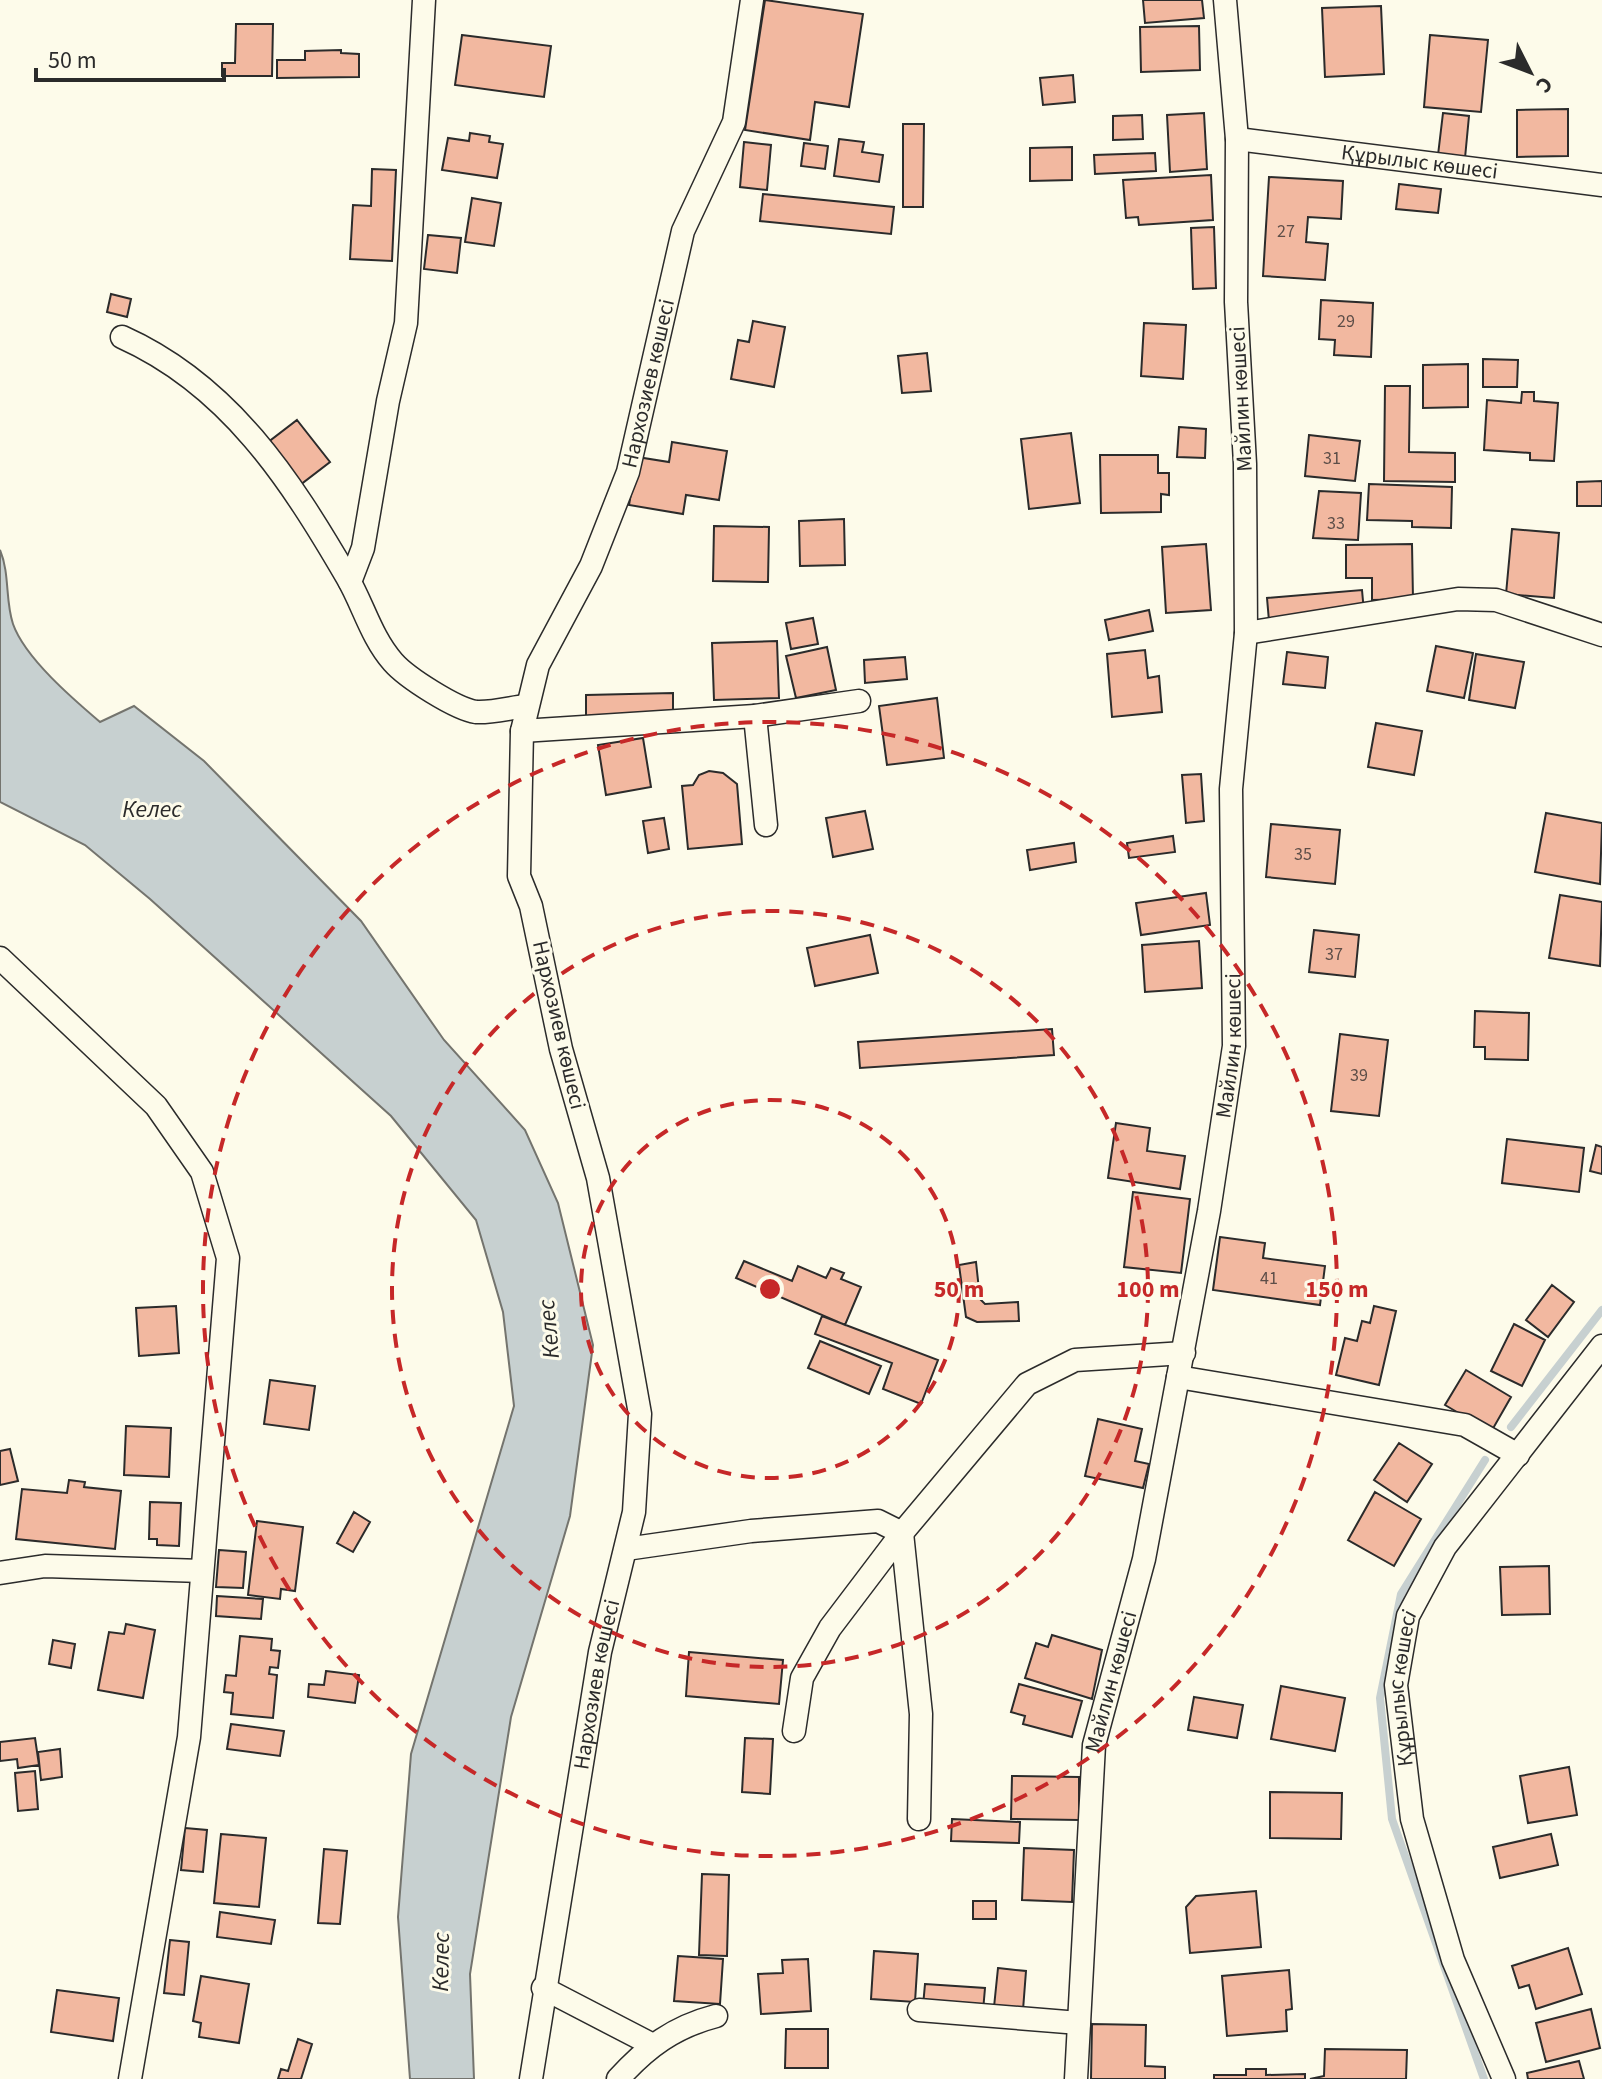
<svg xmlns="http://www.w3.org/2000/svg" width="1602" height="2079" font-family="'Source Sans 3',sans-serif">
	<rect width="100%" height="100%" fill="#fdfbea"/>
	<path fill="#c7d0d0" stroke="#74746e" stroke-width="2" d="M0,550C10,574 5,600 13,624C25,658 73,699 100,722L134,706L204,761L361,921L444,1040L525,1130L558,1203L593,1345L570,1516L511,1717L470,1974L474,2079H410L398,1917L411,1754L514,1406L503,1312L476,1220L391,1116L150,899L85,845L0,802Z"/>
	<g fill="none" stroke-linecap="round" stroke-linejoin="round">
		<path stroke="#c7d0d0" stroke-width="8" d="M1511,1427L1602,1310
			M1484,2079L1392,1819L1380,1698L1401,1594L1485,1460"/>
	</g>
	<path fill="#f2b8a0" stroke="#2b2b2b" stroke-width="2" d="M765,0L863,14L849,107L815,102L810,140L745,130Z
		M1143,0H1202L1204,18L1145,23Z
		M1381,6L1384,74L1325,77L1322,8Z
		M236,24H273L272,76H222V63H235Z
		M1199,26L1200,70L1141,72L1140,27Z
		M462,35L551,46L544,97L455,85Z
		M1430,35L1488,40L1481,112L1424,107Z
		M341,50V53L359,54V77L277,78V60H305V51Z
		M1073,75L1075,102L1043,105L1040,78Z
		M1568,109V156L1517,157V110Z
		M1204,113L1207,169L1170,172L1167,115Z
		M1443,113L1469,116L1465,158L1438,155Z
		M1142,115L1143,139L1113,140V116Z
		M903,124H924L923,207H903Z
		M470,133L490,136L489,142L503,144L497,178L442,170L448,138L469,141Z
		M839,139L864,142L862,152L883,155L879,182L834,176Z
		M744,142L771,145L767,190L740,187Z
		M804,143L828,146L825,169L801,166Z
		M1072,147V180L1030,181V148Z
		M1155,153L1156,171L1095,174L1094,155Z
		M372,169L396,170L392,261L350,259L353,205L371,206Z
		M1211,175L1213,220L1139,225L1138,217L1126,218L1123,180Z
		M1269,177L1343,181L1341,219L1308,217L1306,242L1328,244L1325,280L1263,276Z
		M1399,184L1441,189L1438,213L1396,209Z
		M763,194L894,207L891,234L760,221Z
		M472,198L501,203L494,246L465,242Z
		M1214,227L1216,288L1193,289L1191,228Z
		M428,235L461,238L457,273L424,269Z
		M111,294L131,299L127,317L107,312Z
		M1321,300L1373,303L1371,357L1334,355L1335,340L1319,339Z
		M753,321L785,327L774,387L731,379L738,340L749,342Z
		M1144,323L1186,325L1183,379L1141,376Z
		M927,353L931,391L902,393L898,356Z
		M1483,359L1518,360L1517,387H1483Z
		M1468,364V407L1423,408V365Z
		M1385,386H1410L1409,452L1455,453V482L1384,481Z
		M1522,392H1534V401L1558,403L1554,461L1530,460V453L1484,450L1487,400L1521,403Z
		M297,420L330,462L300,485L267,443Z
		M1179,427L1206,429L1205,458L1177,457Z
		M1071,433L1080,503L1029,509L1021,439Z
		M1309,435L1360,441L1355,481L1305,476Z
		M672,442L727,451L719,500L686,495L683,514L629,505L637,457L669,462Z
		M1100,455H1158V473H1169V495L1161,494V512L1101,513Z
		M1602,481V506H1577V482Z
		M1369,484L1452,487L1451,528L1412,527V521L1367,520Z
		M1319,491L1361,493L1358,540L1313,538Z
		M844,519L845,565L800,566L799,521Z
		M714,526L769,527L768,582L713,581Z
		M1512,529L1559,533L1554,598L1506,594Z
		M1206,544L1211,610L1166,613L1162,547Z
		M1412,544L1413,599L1372,600V578H1346V545Z
		M1362,590L1364,612L1269,621L1267,598Z
		M1149,610L1153,631L1109,640L1105,620Z
		M813,618L818,644L791,649L786,623Z
		M777,641L779,698L714,700L712,643Z
		M1436,646L1473,653L1464,698L1427,691Z
		M827,647L836,690L796,698L786,656Z
		M1145,650L1148,678L1159,676L1162,712L1112,717L1107,654Z
		M1287,652L1328,657L1325,688L1283,684Z
		M1476,654L1524,662L1515,708L1469,700Z
		M905,657L907,679L865,683L864,660Z
		M673,693V718L586,719V695Z
		M937,698L944,758L887,765L879,706Z
		M1376,723L1422,731L1414,775L1368,767Z
		M643,738L651,787L606,795L598,745Z
		M709,771L723,773L737,784L742,844L688,849L682,786L693,785L699,775Z
		M1201,774L1204,821L1186,823L1182,775Z
		M865,811L873,849L833,857L826,818Z
		M1546,813L1602,823L1600,884L1535,872Z
		M664,818L669,849L648,853L643,821Z
		M1271,824L1340,830L1335,884L1266,877Z
		M1173,836L1175,852L1129,858L1127,843Z
		M1074,843L1076,862L1030,870L1027,850Z
		M1206,893L1210,925L1141,935L1136,903Z
		M1560,895L1602,902L1600,966L1549,958Z
		M1314,930L1359,935L1355,977L1309,972Z
		M870,935L878,973L815,986L807,948Z
		M1199,941L1202,988L1145,992L1142,945Z
		M1475,1011L1529,1013L1528,1060L1485,1059V1047H1474Z
		M1052,1029L1054,1055L860,1068L858,1042Z
		M1340,1034L1388,1040L1379,1116L1331,1111Z
		M1116,1123L1150,1128L1147,1151L1185,1156L1180,1189L1108,1178Z
		M1507,1139L1584,1148L1579,1192L1502,1183Z
		M1596,1145L1602,1147V1174L1590,1171Z
		M1133,1192L1190,1199L1181,1273L1124,1267Z
		M1220,1237L1265,1243L1263,1258L1325,1266L1320,1305L1213,1290Z
		M744,1261L792,1281L798,1266L826,1278L831,1268L844,1273L841,1279L861,1287L845,1325L736,1278Z
		M976,1262L980,1299L985,1304L1018,1302L1019,1321L977,1322L966,1317L959,1265Z
		M1552,1285L1574,1302L1548,1337L1526,1320Z
		M176,1306L179,1353L139,1356L136,1308Z
		M1374,1306L1396,1311L1379,1385L1336,1375L1345,1338L1357,1341L1362,1321L1370,1323Z
		M822,1316L938,1360L921,1404L883,1389L892,1363L815,1334Z
		M1514,1324L1545,1340L1522,1386L1491,1371Z
		M820,1341L881,1366L869,1394L808,1368Z
		M1466,1370L1511,1397L1491,1432L1445,1405Z
		M270,1380L315,1386L309,1430L264,1424Z
		M1098,1419L1142,1429L1135,1461L1149,1464L1143,1488L1085,1476Z
		M126,1426L171,1428L169,1477L124,1475Z
		M1399,1443L1432,1464L1407,1502L1374,1480Z
		M10,1449L18,1481L0,1485V1451Z
		M69,1480L85,1482L84,1487L121,1491L115,1549L16,1539L22,1489L67,1493Z
		M1375,1492L1421,1519L1394,1566L1348,1540Z
		M150,1502L181,1503L179,1546L157,1545V1539H149Z
		M354,1512L370,1522L353,1552L337,1543Z
		M257,1521L303,1527L295,1591L281,1589L280,1599L248,1595Z
		M219,1550L246,1552L243,1588L216,1587Z
		M1549,1566L1550,1614L1502,1615L1500,1567Z
		M217,1596L263,1599L261,1619L216,1616Z
		M126,1624L155,1630L143,1698L98,1690L109,1632L124,1634Z
		M1052,1635L1102,1650L1092,1699L1025,1678L1036,1643L1048,1647Z
		M240,1636L272,1639L271,1650L280,1651L278,1668L270,1667L269,1674L277,1675L273,1718L231,1714L233,1693L224,1692L226,1675L236,1676Z
		M53,1640L75,1644L71,1668L49,1664Z
		M689,1652L783,1660L779,1704L686,1696Z
		M326,1671L359,1675L355,1703L308,1697L309,1684L324,1685Z
		M1019,1684L1082,1701L1072,1737L1023,1724L1025,1716L1011,1712Z
		M1281,1686L1345,1698L1335,1751L1271,1739Z
		M1194,1697L1243,1705L1237,1738L1188,1730Z
		M231,1724L284,1731L280,1756L227,1749Z
		M35,1738L39,1765L18,1768L17,1759L0,1761V1742Z
		M745,1738L773,1739L770,1794L742,1792Z
		M60,1749L62,1777L41,1780L38,1752Z
		M1569,1767L1577,1815L1528,1823L1520,1776Z
		M35,1771L38,1809L18,1811L15,1773Z
		M1012,1776L1079,1777V1820L1011,1819Z
		M1270,1792L1342,1793L1341,1839L1270,1838Z
		M952,1819L1020,1822L1019,1843L951,1841Z
		M185,1828L207,1830L203,1872L181,1870Z
		M221,1834L266,1838L259,1907L214,1903Z
		M1551,1834L1558,1865L1500,1878L1493,1847Z
		M1024,1848L1074,1850L1072,1902L1022,1900Z
		M324,1849L347,1851L340,1924L318,1923Z
		M702,1874L729,1875L727,1956L699,1955Z
		M1256,1891L1261,1947L1190,1953L1186,1907L1196,1896Z
		M973,1901H996V1919H973Z
		M220,1912L275,1920L271,1944L217,1937Z
		M170,1940L189,1942L184,1995L164,1993Z
		M1568,1948L1582,1994L1536,2009L1529,1985L1519,1988L1512,1966Z
		M874,1951L918,1954L915,2002L871,1999Z
		M678,1956L723,1959L720,2004L674,2001Z
		M808,1959L811,2011L761,2014L758,1974L783,1973L782,1960Z
		M998,1968L1026,1971L1023,2010L994,2007Z
		M1289,1970L1292,2009L1286,2010L1287,2031L1227,2036L1222,1976Z
		M201,1976L249,1984L239,2043L199,2037L201,2023L193,2021Z
		M925,1984L985,1988L983,2011L923,2006Z
		M57,1990L119,1998L113,2041L51,2032Z
		M1591,2009L1600,2048L1546,2062L1536,2023Z
		M1092,2024L1146,2025L1145,2066L1165,2067V2079H1091Z
		M786,2029H828V2068H785Z
		M298,2039L312,2044L301,2079H278L281,2069L288,2071Z
		M1325,2049L1407,2050L1406,2079H1310L1324,2076Z
		M1579,2061L1584,2079H1528L1527,2073Z
		M1246,2069H1266V2075L1305,2074V2079H1214V2075H1246Z"/>
	<g fill="none" stroke-linecap="round" stroke-linejoin="round">
		<g stroke="#2b2b2b" stroke-width="25">
			<g id="minor">
				<path id="s1" d="M1237,139L1602,185"/>
				<path d="M122,337C229,385 290,479 347,577C363,604 371,637 393,662C407,678 456,709 476,712C491,713 510,708 525,706"/>
				<path d="M350,582L363,548L388,401L406,323L424,0"/>
				<path d="M1246,633L1458,599L1496,600L1602,635"/>
				<path d="M755,716L766,825"/>
				<path d="M522,731L755,716L859,701"/>
				<path d="M0,958L156,1106L202,1172L228,1258L189,1737L130,2079"/>
				<path d="M1178,1377L1465,1425L1518,1455"/>
				<path d="M902,1533L921,1714L919,1819"/>
				<path d="M626,1549L751,1531L878,1521L902,1533"/>
				<path d="M0,1573L45,1566L202,1571"/>
				<path d="M794,1731L802,1678L830,1628L902,1533L1027,1384L1075,1360L1184,1353"/>
				<path d="M543,1988L651,2044"/>
				<path d="M919,2010L1079,2023"/>
				<path id="s2" d="M531,2079L600,1652L634,1512L640,1414L598,1178L561,1049L531,906L519,876L522,731L538,665L591,566L628,472L683,231L734,122L752,0"/>
				<path d="M618,2079C647,2047 674,2027 716,2016"/>
				<path id="s3" d="M1076,2079L1094,1745L1144,1559L1209,1211L1234,1046L1231,789L1246,633L1245,464L1236,302L1237,139L1225,0"/>
				<path id="s4" d="M1504,2079L1453,1960L1412,1819L1396,1685L1408,1616L1445,1547L1602,1346"/>
			</g>
		</g>
		<use href="#minor" stroke="#fdfbea" stroke-width="22"/>
	</g>
	<g fill="none" stroke="#c62828" stroke-width="4" stroke-dasharray="14 10">
		<circle cx="770" cy="1289" r="189"/>
		<circle cx="770" cy="1289" r="378"/>
		<circle cx="770" cy="1289" r="567"/>
	</g>
	<g text-anchor="middle" dominant-baseline="central" stroke-width="6" stroke-linejoin="round" paint-order="stroke">
		<g font-size="18" fill="#5d4e48">
			<text x="1286" y="231">27</text>
			<text x="1346" y="321">29</text>
			<text x="1332" y="458">31</text>
			<text x="1336" y="523">33</text>
			<text x="1303" y="854">35</text>
			<text x="1334" y="954">37</text>
			<text x="1359" y="1075">39</text>
			<text x="1269" y="1278">41</text>
		</g>
		<g font-size="22" fill="#2b2b2b" stroke="#fdfbea">
			<text stroke="none"><textPath href="#s1" startOffset="184">Құрылыс көшесі</textPath></text>
			<text stroke="none"><textPath href="#s2" startOffset="1744">Нархозиев көшесі</textPath></text>
			<text transform="translate(1241 399) rotate(-93)">Майлин көшесі</text>
			<text transform="translate(559 1025) rotate(77)">Нархозиев көшесі</text>
			<text stroke="none"><textPath href="#s3" startOffset="1048">Майлин көшесі</textPath></text>
			<text stroke="none"><textPath href="#s3" startOffset="400">Майлин көшесі</textPath></text>
			<text stroke="none"><textPath href="#s2" startOffset="400">Нархозиев көшесі</textPath></text>
			<text stroke="none"><textPath href="#s4" startOffset="408">Құрылыс көшесі</textPath></text>
		</g>
		<g font-size="24" font-style="italic" fill="#2b2b2b" stroke="#fdfbea">
			<text x="152" y="809">Келес</text>
			<text transform="translate(549 1329) rotate(-95)">Келес</text>
			<text transform="translate(441 1962) rotate(-89)">Келес</text>
		</g>
	</g>
	<circle cx="770" cy="1289" r="12" fill="#c62828" stroke="#fdfbea" stroke-width="4"/>
	<g font-size="24" text-anchor="middle" font-weight="bold" fill="#c62828" stroke="#fdfbea" stroke-width="6" stroke-linejoin="round" paint-order="stroke">
		<text x="959" y="1297">50 m</text>
		<text x="1148" y="1297">100 m</text>
		<text x="1337" y="1297">150 m</text>
	</g>
	<g transform="translate(1530 72) rotate(132)" stroke="#fdfbea" stroke-width="6" paint-order="stroke">
	<path d="M0-6L14 30L0 20L-14 30Z" fill="#2b2b2b"/>
	<text y="-12" font-size="22" font-weight="bold" text-anchor="middle" fill="#2b2b2b">С</text>
	</g>
	<path d="M36 68v12h188v-12" fill="none" stroke="#2b2b2b" stroke-width="4"/>
	<text x="48" y="68" font-size="24" fill="#2b2b2b" stroke="#fdfbea" stroke-width="6" paint-order="stroke">50 m</text>
</svg>
